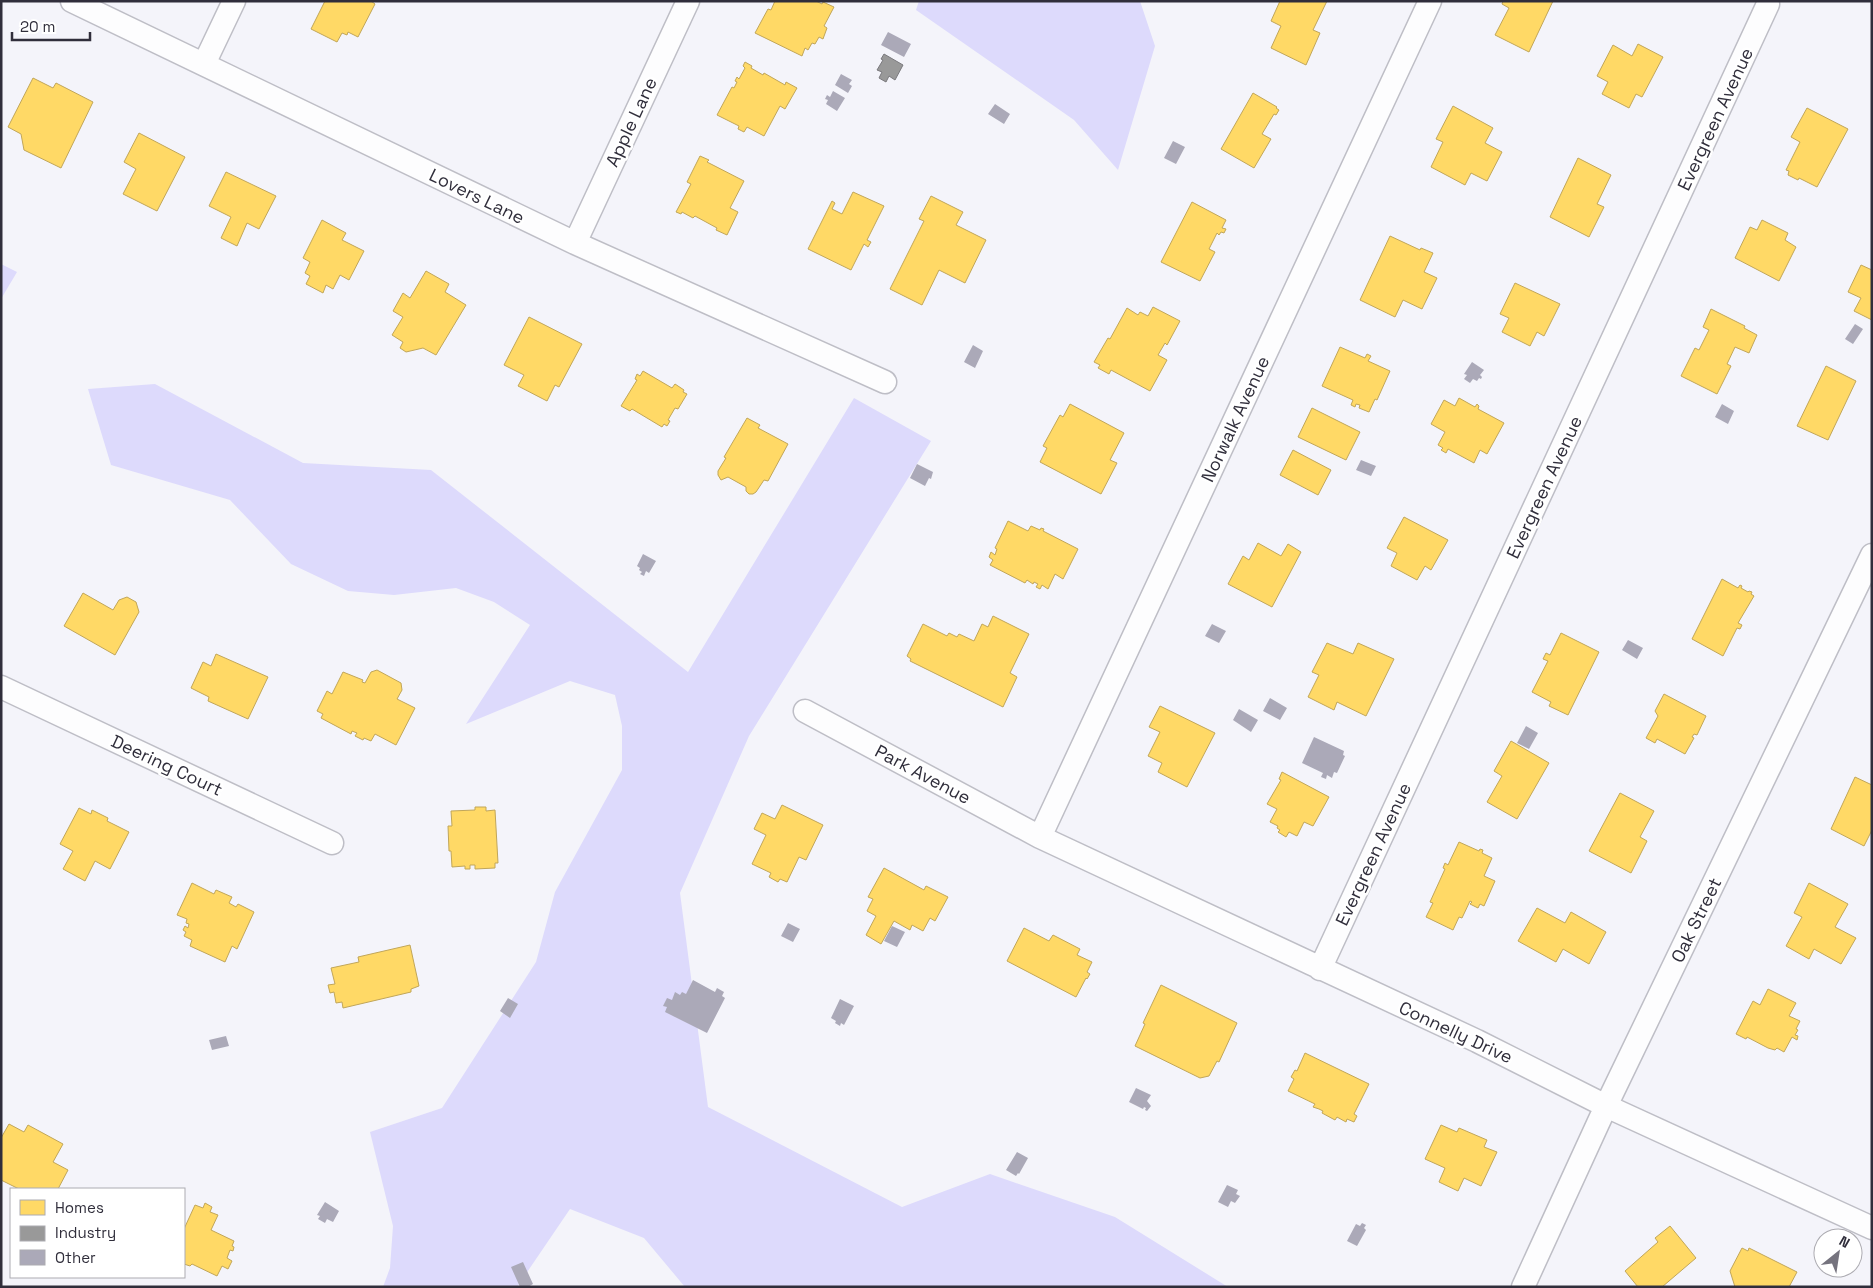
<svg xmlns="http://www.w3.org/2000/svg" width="1873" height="1288" font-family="'Space Grotesk',sans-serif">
	<rect width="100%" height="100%" fill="#f4f4fa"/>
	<path fill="#dddafc" d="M919,1H1140L1155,46L1118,170L1074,120L916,10Z
		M1,264L17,272L1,299Z
		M155,384L303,463L431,470L688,672L854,398L931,441L749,736L680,893L708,1107L902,1207L990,1174L1115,1217L1228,1287H685L644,1238L570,1209L517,1287H383L390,1268L393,1226L370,1132L442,1108L536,962L555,892L622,770V726L615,695L570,681L466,724L530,625L494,602L456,588L394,595L348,591L291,564L230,500L111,465L88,389Z"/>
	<path fill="#ffd966" stroke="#c1a659" d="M325,1H371L375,4L358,37L348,32L347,35L342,33L337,42L311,29Z
		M775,1H816L822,4L823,2L834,7L824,26L827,28L823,39L819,37L815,44L812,43L808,50L805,48L802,56L755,33L768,9L771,10Z
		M1280,1H1327L1313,30L1320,33L1306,65L1271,48L1281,26L1271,21Z
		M1503,1H1553L1529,52L1495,35L1509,8L1502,4Z
		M1638,44L1663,57L1642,97L1636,94L1629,108L1602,94L1608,82L1597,76L1613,45L1632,56Z
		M745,62L752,66L751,68L763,75L764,73L785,85L786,82L797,88L785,109L780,106L764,136L747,127L744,132L738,129L739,126L717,115L732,87L734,88L737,82L735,81L737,77L739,79L745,68L743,66Z
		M33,78L53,88L56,83L93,102L61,168L24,150L21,134L8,127Z
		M1253,93L1277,107L1276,108L1279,110L1276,115L1274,114L1262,134L1271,139L1254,168L1221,149Z
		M1453,106L1493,128L1485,143L1502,152L1487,181L1471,173L1465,185L1431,167L1443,142L1436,139Z
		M1807,108L1848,129L1817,187L1799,178L1798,180L1788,175L1789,171L1786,170L1800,142L1791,137Z
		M139,133L185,157L157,211L123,194L136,169L124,162Z
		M700,156L709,160L707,162L744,181L730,208L738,212L727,235L716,230L717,228L695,216L693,218L682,212L681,214L676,212L691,184L687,182Z
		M1578,158L1611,175L1597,204L1604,207L1589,237L1550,217Z
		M226,172L276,196L259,229L247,223L237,246L221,238L231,217L209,206Z
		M853,192L884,206L867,240L871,242L868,247L864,244L851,270L808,249L832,201L835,203L832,209L842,214Z
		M931,196L963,212L956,225L986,240L965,283L939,270L922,305L890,289L924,221L919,219Z
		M1192,202L1226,220L1222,228L1226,229L1224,233L1221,232L1219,235L1217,233L1209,249L1215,252L1200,281L1161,262Z
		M322,220L346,233L342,240L364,251L349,280L340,275L333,289L326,285L323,293L306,284L310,276L305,273L310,262L303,258Z
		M1762,220L1788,233L1785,240L1796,247L1779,281L1735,258L1750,227L1757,230Z
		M1390,236L1420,250L1421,248L1433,253L1424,272L1437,278L1422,309L1403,300L1395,317L1360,300Z
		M1861,265L1872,270V320L1854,311L1861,298L1848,292Z
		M426,271L449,284L445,292L466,305L436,355L423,348L406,352L400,348L403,342L392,335L403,317L393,311L403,293L410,298Z
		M1515,283L1560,304L1544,336L1537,332L1530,346L1502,332L1509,318L1500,314Z
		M1153,307L1180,321L1167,345L1165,343L1158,355L1167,360L1150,391L1111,370L1109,374L1098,368L1100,365L1094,362L1108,338L1110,339L1127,308L1138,315L1140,312L1148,316Z
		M1711,309L1745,326L1744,328L1757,335L1749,353L1735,347L1727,364L1731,366L1717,394L1681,376L1695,348L1699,350L1709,330L1703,327Z
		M529,317L582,344L559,387L555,385L547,401L518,386L524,375L504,365Z
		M1340,347L1365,358L1367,354L1371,356L1368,361L1390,371L1377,400L1375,399L1369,412L1359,408L1360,405L1356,404L1355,407L1351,405L1353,400L1322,386Z
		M1826,366L1856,381L1828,440L1797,426Z
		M643,371L672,388L675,384L684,390L683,392L687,394L678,409L675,408L668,420L670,421L667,426L664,424L662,427L632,409L630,411L621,406L637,380L635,379L637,374L640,376Z
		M1459,398L1475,407L1477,404L1479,406L1478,409L1504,423L1487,454L1480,450L1474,463L1448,449L1446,453L1441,450L1443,448L1438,445L1445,432L1431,424L1444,400L1455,406Z
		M1070,404L1124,433L1110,460L1117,463L1101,494L1040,462L1047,448L1043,446L1060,415L1063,417Z
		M1312,408L1360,432L1346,460L1298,437Z
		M747,418L760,425L758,428L788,444L768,481L764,480L756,492L753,494H749L746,491V487L728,477L721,480L718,475V471L726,458L724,457Z
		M1293,450L1331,470L1318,495L1280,475Z
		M1404,517L1448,540L1431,570L1425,566L1417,580L1391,566L1397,553L1387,548Z
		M1008,521L1028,531L1031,526L1040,530L1041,528L1044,529L1043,531L1078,549L1063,579L1055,574L1048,589L1042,585L1040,589L1036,587L1038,584L1034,582L1033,584L1027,580L1025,583L990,565L993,560L989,557L991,552L995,555L997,549L995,548Z
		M1258,543L1281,556L1288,544L1301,552L1272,607L1228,584L1243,556L1249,560Z
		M1722,579L1738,588L1740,585L1742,586L1741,588L1748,592L1749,591L1752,592L1751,594L1754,596L1738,623L1742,625L1740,629L1737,628L1723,656L1692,639Z
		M83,593L113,610L119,600L127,597L136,602L139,612L115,655L64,626Z
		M993,616L1029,634L1010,673L1017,677L1003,707L910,661L911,659L907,656L923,624L947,636L949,633L957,637L959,634L974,641L982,624L988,627Z
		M1561,633L1599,652L1568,715L1549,706L1551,702L1532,692L1548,661L1543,659L1546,653L1550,655Z
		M1327,643L1353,654L1358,643L1394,659L1366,716L1337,702L1334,710L1308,697L1319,675L1312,672Z
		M216,654L268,677L248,719L208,701L209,697L191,688L203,662L211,666Z
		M377,670L401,683L402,690L397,699L415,708L396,745L375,734L371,741L364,738L363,740L355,736L357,733L352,731L351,734L321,718L323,714L317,711L327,691L332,694L343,672L363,680L362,682L365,683L371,672Z
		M1664,694L1706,716L1697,735L1694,734L1692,737L1694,738L1685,754L1657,739L1655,743L1646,738L1658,716L1655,711Z
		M1160,706L1215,733L1187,787L1158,772L1162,763L1148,756L1160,732L1149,727Z
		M1511,741L1549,763L1517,819L1487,802L1502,776L1494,771Z
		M1282,772L1329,797L1313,826L1304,822L1297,836L1289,832L1286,837L1278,832L1280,830L1277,828L1278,826L1270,822L1277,809L1267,804L1281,780L1279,779Z
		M1855,777L1872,785V830L1864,846L1831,829Z
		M1620,793L1654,811L1640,837L1647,841L1631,873L1589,851Z
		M782,805L823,825L806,860L799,857L787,882L780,879L778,882L769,877L771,873L752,864L766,835L754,829L762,813L775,819Z
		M475,807H486V811L495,810L498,863H495V868L475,869V865H470V869H465V866L452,867L451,851H449L448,826H452L451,811L475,810Z
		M79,808L91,814L92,810L108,818L107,821L129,832L110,869L95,861L85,881L63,869L73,851L60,844Z
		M1459,842L1479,851L1480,849L1483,850L1482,853L1492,858L1484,876L1495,881L1484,906L1480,904L1478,908L1470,904L1472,902L1470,901L1462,918L1459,917L1453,930L1426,917L1433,903L1430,902L1445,869L1443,868L1445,863L1448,865Z
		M884,868L924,890L926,886L948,897L935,921L930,918L923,931L912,925L910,930L894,921L881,944L866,935L876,916L867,911L873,899L868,897Z
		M192,883L214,894L216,890L232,897L229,903L236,907L238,904L254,912L237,949L232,946L225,962L190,946L192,940L184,936L186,932L183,930L185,926L188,928L189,924L186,923L187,919L177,915Z
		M1809,883L1848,904L1835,927L1856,938L1841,964L1814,949L1809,959L1786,946L1802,917L1794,913Z
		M1537,908L1565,923L1571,912L1606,932L1589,964L1563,949L1556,962L1518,941Z
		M1024,928L1049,941L1053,935L1080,949L1077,955L1092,962L1087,972L1090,974L1087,979L1086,978L1076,997L1007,961Z
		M410,945L419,986L411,989V992L343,1008L342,1002L336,1003L334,992L330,993L328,985L335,984L331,968L359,962L358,957Z
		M1161,985L1237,1023L1219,1062L1217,1061L1209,1076L1200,1078L1135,1046L1145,1024L1143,1023Z
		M1768,989L1796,1003L1789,1016L1800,1021L1796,1029L1798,1030L1795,1035L1798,1036L1797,1040L1792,1037L1784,1052L1777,1048L1775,1050L1768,1048L1747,1037L1746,1039L1736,1034L1753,1001L1760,1005Z
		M1305,1053L1369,1084L1354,1114L1357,1116L1354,1122L1347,1119L1346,1122L1337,1117L1335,1120L1322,1113L1323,1111L1319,1109L1313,1107L1315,1104L1288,1091L1294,1079L1291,1077L1295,1070L1297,1071Z
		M9,1124L24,1132L28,1125L63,1144L53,1162L68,1170L58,1189H19L1,1180V1138Z
		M1441,1125L1457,1132L1459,1128L1487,1140L1484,1147L1497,1152L1481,1186L1464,1178L1458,1191L1439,1182L1445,1168L1425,1159Z
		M205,1203L212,1207L210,1212L218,1215L211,1230L234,1241L232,1246L234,1247L233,1251L230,1250L227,1258L232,1261L228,1269L222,1266L217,1276L192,1264L190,1266L184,1264V1229L195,1205L203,1208Z
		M1670,1226L1696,1258L1662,1287H1638L1625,1271L1658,1242L1655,1238Z
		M1742,1248L1748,1251L1749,1248L1797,1272L1789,1287H1735L1730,1271Z"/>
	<path fill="#999" stroke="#7a797d" d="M884,54L903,65L895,80L889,76L886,82L879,78L882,72L877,70L883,60L881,59Z"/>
	<path fill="#aba9b8" d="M888,32L911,44L904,57L881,45Z
		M841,74L852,80L849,84L852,86L848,93L835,85Z
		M833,91L845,98L837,111L826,104L828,100L825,99L827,95L830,97Z
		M995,104L1010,114L1004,124L988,114Z
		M1173,141L1185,147L1176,164L1164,158Z
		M1855,324L1863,329L1853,344L1845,339Z
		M973,345L983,351L975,368L964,362Z
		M1472,362L1484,370L1480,375L1482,377L1481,379L1479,378L1477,381L1473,379L1470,383L1464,379L1467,375L1464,374Z
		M1722,404L1734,411L1728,424L1715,417Z
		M1361,460L1376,466L1371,476L1356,470Z
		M917,464L933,472L931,479L929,478L925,486L910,478Z
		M643,554L656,561L649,573L646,571L644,576L640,574L642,572L639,570L640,568L637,566Z
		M1212,624L1226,631L1219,643L1205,636Z
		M1628,640L1643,648L1637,659L1622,650Z
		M1270,698L1287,708L1280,720L1263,711Z
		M1239,709L1258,720L1251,732L1233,720Z
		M1526,726L1538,733L1529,749L1517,743Z
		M1314,737L1344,751L1343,755L1345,756L1337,773L1334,772L1332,778L1327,775L1326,779L1321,777L1323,773L1302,763Z
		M788,923L800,929L793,942L781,936Z
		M892,926L905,932L897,947L884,941Z
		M693,980L715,992L717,988L724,992L722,996L725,998L707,1033L665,1012L667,1007L663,1006L667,998L672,1000L675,992L680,995L682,992L686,994Z
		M508,998L518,1004L510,1018L500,1011Z
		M840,999L854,1006L844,1025L841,1023L840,1026L835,1023L836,1021L831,1018Z
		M226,1036L229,1046L212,1050L209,1040Z
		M1136,1088L1151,1095L1147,1101L1151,1106L1147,1111L1145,1110L1146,1108L1144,1107L1143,1109L1129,1102Z
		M1017,1152L1028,1158L1019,1174L1018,1173L1016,1176L1006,1170Z
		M1227,1185L1238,1190L1236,1194L1240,1196L1235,1203L1231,1201L1228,1207L1218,1202Z
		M325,1202L339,1211L333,1222L327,1219L325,1223L318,1219L320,1216L317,1215Z
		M1362,1223L1366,1225L1364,1228L1366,1230L1357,1246L1347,1241L1356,1224L1360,1226Z
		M523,1262L533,1284L528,1287H520L511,1267Z"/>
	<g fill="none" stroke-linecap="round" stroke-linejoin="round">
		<g stroke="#bebec6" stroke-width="25">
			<path id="minor" d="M72,1L575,243L885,382
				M204,64L234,1
				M575,243L688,1
				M1,687L332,843
				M805,711L1040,837L1477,1041L1606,1106L1872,1228
				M1040,837L1430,1
				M1320,969L1768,4
				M1523,1287L1606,1106L1872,555"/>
		</g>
		<use href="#minor" stroke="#fdfdfe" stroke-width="22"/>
	</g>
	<g text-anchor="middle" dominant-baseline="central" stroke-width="5" stroke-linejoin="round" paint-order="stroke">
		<g font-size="18" fill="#302e3b" stroke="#fff">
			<text transform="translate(1715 119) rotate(-65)">Evergreen Avenue</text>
			<text transform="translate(631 122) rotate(-65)">Apple Lane</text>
			<text transform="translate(477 196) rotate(26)">Lovers Lane</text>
			<text transform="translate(1235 419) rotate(-65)">Norwalk Avenue</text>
			<text transform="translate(1544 487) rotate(-65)">Evergreen Avenue</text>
			<text transform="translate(167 765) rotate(25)">Deering Court</text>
			<text transform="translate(923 774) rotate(28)">Park Avenue</text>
			<text transform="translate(1373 854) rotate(-65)">Evergreen Avenue</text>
			<text transform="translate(1696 920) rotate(-64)">Oak Street</text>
			<text transform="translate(1456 1032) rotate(25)">Connelly Drive</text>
		</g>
	</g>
	<rect width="1873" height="1288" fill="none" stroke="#302e3b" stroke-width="5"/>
	<rect x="10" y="1188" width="175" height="90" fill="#ffffff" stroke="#acabb1"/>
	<rect x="20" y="1200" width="25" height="15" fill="#ffd966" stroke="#acabb1"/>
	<text x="55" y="1213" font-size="15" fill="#302e3b">Homes</text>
	<rect x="20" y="1226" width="25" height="15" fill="#999999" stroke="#acabb1"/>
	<text x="55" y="1238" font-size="15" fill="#302e3b">Industry</text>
	<rect x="20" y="1250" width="25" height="15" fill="#aba9b8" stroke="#acabb1"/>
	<text x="55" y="1263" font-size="15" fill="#302e3b">Other</text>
	<g transform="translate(1838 1253) rotate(30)"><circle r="24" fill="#ffffff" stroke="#acabb1"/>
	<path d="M0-4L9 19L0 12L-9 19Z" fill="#75737e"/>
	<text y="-8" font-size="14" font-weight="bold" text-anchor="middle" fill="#302e3b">N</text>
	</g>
	<path d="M12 32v8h78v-8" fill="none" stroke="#302e3b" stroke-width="2.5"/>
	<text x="20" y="32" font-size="15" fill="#302e3b" stroke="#ffffff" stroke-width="4" paint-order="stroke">20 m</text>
</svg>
